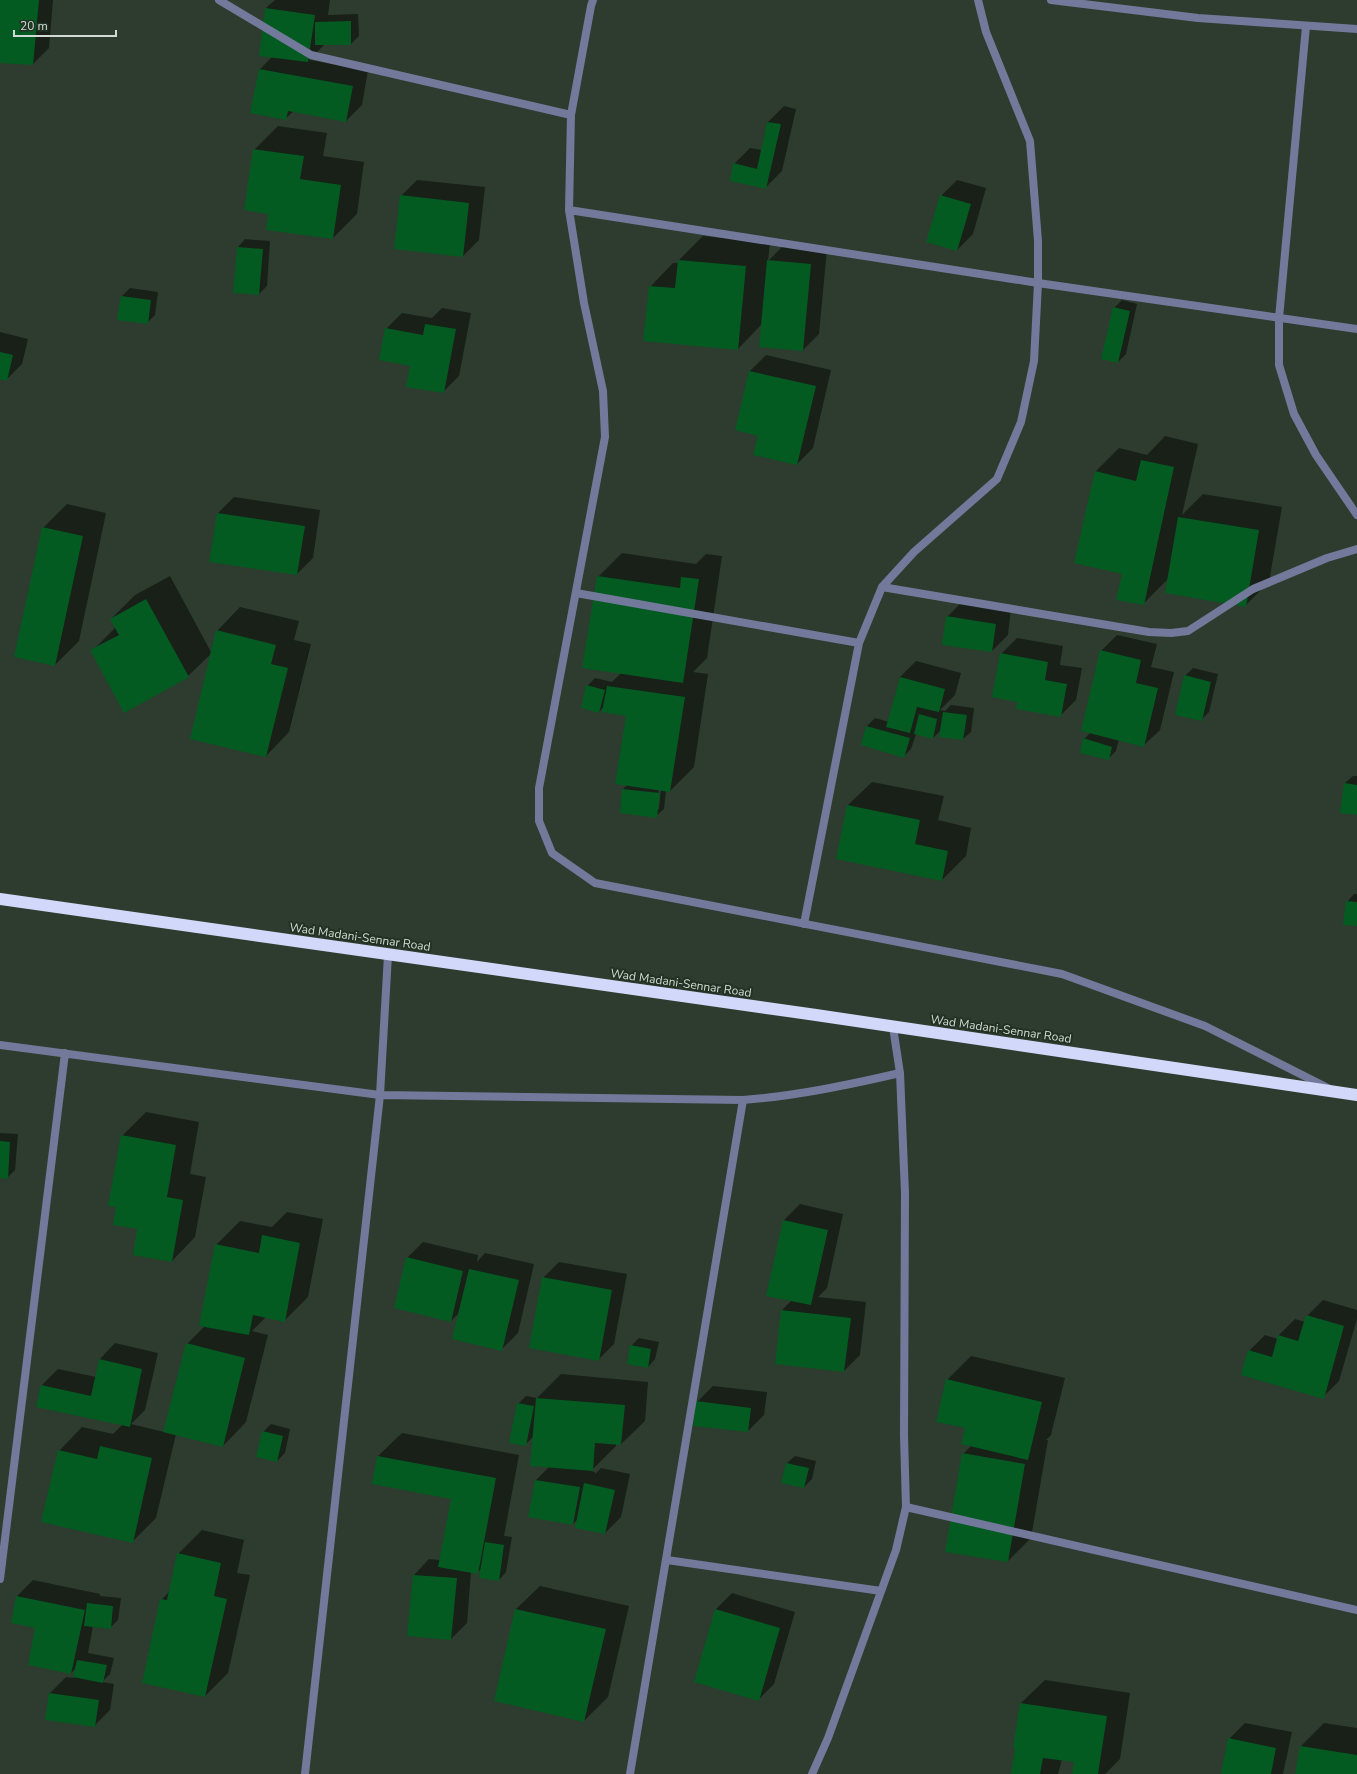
<svg xmlns="http://www.w3.org/2000/svg" width="1357" height="1774" font-family="'Nunito Sans',sans-serif">
	<rect width="100%" height="100%" fill="#2d3c2e"/>
	<path fill="#0007" fill-rule="evenodd" d="M0,0H53L49,48L33,64L0,62Z
		M275,0H330L328,15L358,14L359,36L351,44L324,45L309,60L368,70L362,105L346,121L294,111L286,118L260,69L273,56L266,8Z
		M784,106L796,109L782,171L766,187L734,164L750,148L762,150L768,122Z
		M278,126L327,133L323,156L364,162L357,214L333,238L269,213L254,150Z
		M417,180L485,187L479,240L463,256L401,196Z
		M957,180L986,188L973,234L957,250L941,196Z
		M703,236L770,243L768,261L784,245L827,249L819,334L803,350L762,324L738,349L650,287L673,263H679V260Z
		M245,239L270,241L267,286L259,294L238,247Z
		M130,288L158,292L155,315L147,323L122,296Z
		M1122,300L1137,304L1126,354L1118,362L1114,308Z
		M442,308L471,313L459,376L443,392L411,365L386,329L402,313L432,318Z
		M0,332L28,339L22,364L6,380L0,378Z
		M766,355L831,370L813,448L797,464L755,455L759,435L737,429L750,371Z
		M1165,436L1198,444L1182,515L1203,494L1282,507L1269,582L1245,606L1168,579L1143,604L1124,573L1095,472L1119,448L1147,455Z
		M234,497L320,510L313,558L297,574L211,561L218,513Z
		M67,504L106,513L79,641L55,665L43,528Z
		M622,553L696,564L706,554L722,556L707,658L693,672L708,674L694,767L670,791L666,790L664,809L656,816L623,789L627,785V715L604,706L599,712L587,686L595,678L612,682L621,673L598,577ZM659,788H661L659,809H657Z
		M170,576L211,652L217,631L240,607L299,621L294,640L311,644L289,732L266,756L211,654L188,676L92,651L116,627L111,619L135,595Z
		M963,601L1011,608L1008,635L992,651L947,617Z
		M1117,635L1157,644L1151,667L1174,672L1160,730L1144,745L1119,739L1116,751L1108,759L1084,739L1091,732L1101,651Z
		M1017,638L1063,646L1060,665L1082,668L1076,700L1060,716L1018,701L1001,654Z
		M916,661L961,673L955,695L940,710L945,711L951,705L974,708L971,732L963,739L942,729L933,738L916,734L911,749L903,757L862,744L867,726L875,718L889,722L900,677Z
		M1193,668L1218,674L1209,712L1201,720L1185,676Z
		M1353,776H1357V814L1345,783Z
		M872,782L944,796L938,820L971,828L966,856L942,880L848,805Z
		M1354,894H1357V925L1347,902Z
		M146,1112L199,1122L190,1174L206,1177L195,1237L172,1261L117,1206L122,1136Z
		M0,1133L18,1134L15,1170L7,1178L0,1177Z
		M800,1204L843,1214L827,1288L818,1297L866,1302L860,1355L844,1371L782,1310L792,1300L784,1220Z
		M287,1212L323,1219L308,1297L285,1320L266,1317L252,1331L268,1335L246,1422L223,1446L176,1434L156,1518L132,1542L59,1451L82,1427L113,1434L123,1424L42,1385L58,1369L96,1377L100,1359L115,1343L158,1353L145,1410L131,1424L164,1432L187,1344L205,1326L216,1245L240,1221L272,1227Z
		M423,1242L478,1255L477,1262L485,1253L534,1264L518,1333L502,1349L460,1312L451,1321L407,1258Z
		M559,1262L627,1274L614,1344L598,1360L543,1278Z
		M1323,1300L1357,1310V1319L1339,1381L1323,1397L1249,1351L1265,1335L1278,1339L1279,1335L1295,1319L1305,1322L1307,1316Z
		M639,1338L659,1342L655,1359L648,1367L631,1346Z
		M971,1356L1065,1378L1051,1435L1046,1440H1048L1031,1538L1008,1561L963,1454L972,1445L967,1428L947,1380Z
		M561,1374L648,1382L645,1421L621,1444H616V1446L591,1471L595,1472V1474L601,1468L630,1474L621,1517L605,1533L578,1519L573,1524L529,1516L536,1480L550,1466L533,1437L525,1445L518,1404L526,1396L537,1398Z
		M713,1386L767,1392L764,1415L748,1431L697,1402Z
		M271,1424L290,1429L285,1453L277,1461L263,1432Z
		M402,1433L519,1455L504,1536L512,1537L506,1572L499,1580L481,1569L477,1573L471,1572L467,1623L451,1639L414,1575L429,1559L440,1560L452,1498L378,1456Z
		M795,1456L816,1461L812,1479L804,1487L787,1463Z
		M202,1530L244,1540L237,1573L250,1575L228,1673L205,1696L161,1600L170,1591L178,1554Z
		M33,1580L100,1594V1596L121,1598L118,1620L110,1628L93,1626L88,1653L114,1658L110,1674L102,1682L114,1684L110,1710L94,1726L46,1719L50,1693L66,1677L74,1678L76,1668L71,1673L36,1627L17,1596Z
		M540,1586L629,1606L608,1697L584,1721L516,1609Z
		M732,1593L795,1612L774,1684L758,1700L716,1609Z
		M1045,1680L1130,1693L1120,1759L1105,1774H1073L1075,1762L1062,1760L1058,1774H1012L1021,1703Z
		M1245,1723L1292,1732L1283,1774H1222L1229,1739Z
		M1324,1723L1357,1728V1774H1296L1301,1746Z"/>
	<path fill="#035b22" d="M0,0H39L33,65L0,63Z
		M265,8L315,15L308,62L259,56Z
		M351,21V45H315V22Z
		M259,69L353,86L346,122L288,111L286,120L250,113Z
		M767,122L781,124L766,189L730,181L733,163L757,169Z
		M253,149L304,156L300,179L341,185L333,239L266,230L268,214L244,210Z
		M400,195L469,203L463,257L394,249Z
		M940,195L971,204L957,251L926,242Z
		M237,247L263,249L259,295L233,293Z
		M678,260L746,266L738,350L643,341L649,286L675,288Z
		M767,260L811,264L803,351L759,347Z
		M121,296L151,300L148,324L117,320Z
		M1113,307L1130,311L1118,363L1101,359Z
		M425,324L456,329L444,393L406,387L410,366L379,360L385,328L423,335Z
		M0,352L13,355L7,381L0,379Z
		M749,371L816,386L797,465L753,455L758,436L735,430Z
		M1141,460L1174,467L1144,605L1116,600L1122,574L1074,563L1095,471L1136,481Z
		M217,513L305,526L297,575L209,562Z
		M1178,517L1259,530L1246,607L1165,593Z
		M42,527L83,536L55,666L14,657Z
		M597,576L680,588L681,577L699,579L683,683L582,668Z
		M146,599L189,677L124,713L90,650L119,635L110,619Z
		M946,616L996,624L992,652L942,645Z
		M216,630L276,645L271,664L288,668L266,757L190,739Z
		M1100,650L1141,660L1136,683L1158,688L1144,747L1081,731Z
		M1000,653L1048,662L1045,680L1067,684L1061,717L1016,709L1017,702L992,697Z
		M1184,675L1211,682L1202,721L1175,715Z
		M900,677L945,689L939,712L917,707L910,733L886,727Z
		M586,685L605,690L599,713L581,708Z
		M607,686L685,697L670,792L615,784L626,716L602,712Z
		M943,712L967,715L963,740L939,737Z
		M919,714L937,719L933,739L914,734Z
		M866,726L910,738L904,758L861,745Z
		M1083,738L1112,747L1109,760L1080,753Z
		M1344,783L1357,785V815L1340,813Z
		M622,789L660,793L657,818L620,813Z
		M847,805L920,820L915,844L948,851L942,881L836,859Z
		M1346,901L1357,902V926L1343,925Z
		M121,1135L176,1145L167,1197L183,1200L172,1262L133,1255L137,1229L113,1225L116,1207L108,1206Z
		M0,1141L10,1142L8,1179L0,1178Z
		M783,1220L828,1230L811,1305L766,1296Z
		M262,1235L300,1243L285,1322L253,1315L249,1335L199,1326L215,1244L259,1253Z
		M406,1257L463,1271L451,1322L394,1308Z
		M469,1269L519,1280L502,1351L452,1339Z
		M542,1277L612,1290L599,1361L529,1348Z
		M781,1310L851,1318L844,1372L775,1364Z
		M1306,1315L1344,1326L1324,1399L1241,1375L1248,1350L1272,1357L1278,1335L1298,1341Z
		M186,1343L245,1358L223,1447L163,1432Z
		M630,1345L651,1349L648,1368L627,1364Z
		M99,1359L142,1369L130,1427L36,1407L41,1385L91,1396Z
		M946,1379L1042,1402L1028,1460L961,1444L965,1428L936,1422Z
		M536,1398L625,1405L621,1445L595,1443L593,1471L530,1466Z
		M696,1401L751,1408L748,1432L693,1426Z
		M517,1403L534,1406L526,1446L509,1443Z
		M262,1431L283,1436L277,1462L256,1457Z
		M100,1446L152,1458L133,1543L41,1522L58,1450L97,1459Z
		M962,1453L1025,1464L1008,1562L945,1552Z
		M377,1456L496,1478L478,1574L438,1567L451,1499L372,1484Z
		M786,1463L809,1468L804,1488L781,1483Z
		M535,1480L580,1487L573,1525L528,1517Z
		M584,1483L615,1490L605,1534L575,1528Z
		M485,1542L504,1545L499,1581L479,1578Z
		M177,1553L221,1563L214,1596L227,1599L205,1697L142,1683L160,1599L167,1600Z
		M413,1575L457,1578L451,1640L407,1636Z
		M16,1596L85,1610L71,1674L28,1665L35,1628L11,1623Z
		M87,1603L113,1606L111,1629L84,1626Z
		M515,1609L606,1629L584,1722L494,1701Z
		M715,1609L780,1628L759,1701L694,1682Z
		M77,1660L107,1665L103,1683L73,1677Z
		M49,1693L99,1700L95,1727L45,1720Z
		M1020,1703L1107,1716L1098,1774H1072L1074,1762L1043,1758L1040,1774H1011L1015,1748L1013,1747Z
		M1228,1738L1276,1748L1271,1774H1221Z
		M1300,1746L1357,1755V1774H1295Z"/>
	<g fill="none" stroke-linecap="round" stroke-linejoin="round">
		<path stroke="#73799b" stroke-width="8" d="M219,0L311,55L571,115
			M593,0L591,6L571,115L569,210L584,303L603,391L605,437L539,788V821L552,853L595,883L1062,974L1205,1026L1328,1088
			M1051,0L1198,18L1357,29
			M1306,26L1279,318V365L1294,414L1316,455L1357,515
			M569,210L1038,283L1357,329
			M882,587L1149,632L1171,633L1188,631L1253,589L1327,558L1357,549
			M576,593L859,643
			M804,924L859,643L882,587L914,552L997,479L1021,422L1034,361L1038,283V241L1030,141L986,32L978,0
			M0,1045L380,1095L743,1100C796,1096 848,1085 900,1073
			M906,1507L1357,1610
			M667,1560L881,1591
			M0,1579L65,1053
			M305,1774L380,1095L388,955
			M630,1774L743,1100
			M812,1774L828,1738L896,1550L906,1507L904,1436L905,1193L900,1073L893,1027"/>
		<path stroke="#d1d8f9" stroke-width="12" d="M0,899L816,1015L1357,1095"/>
	</g>
	<g text-anchor="middle" dominant-baseline="central" stroke-width="4" stroke-linejoin="round" paint-order="stroke">
		<g font-size="12" fill="#d2dbd3" stroke="#233125">
			<text transform="translate(360 937) rotate(8)">Wad Madani-Sennar Road</text>
			<text transform="translate(681 983) rotate(8)">Wad Madani-Sennar Road</text>
			<text transform="translate(1001 1029) rotate(8)">Wad Madani-Sennar Road</text>
		</g>
	</g>
	<path d="M14 30v6h102v-6" fill="none" stroke="#d2dbd3" stroke-width="2"/>
	<text x="20" y="30" font-size="12" fill="#d2dbd3" stroke="#233125" stroke-width="3" paint-order="stroke">20 m</text>
</svg>
